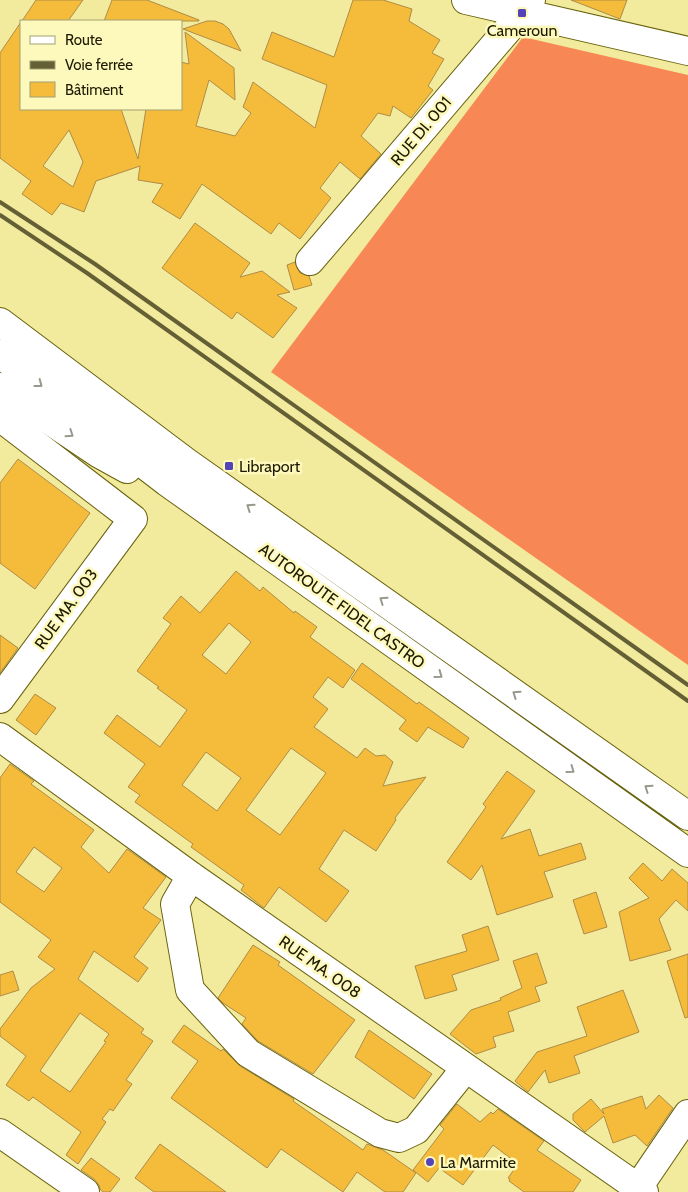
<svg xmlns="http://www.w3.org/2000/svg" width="688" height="1192" font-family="Cabin,sans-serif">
	<rect width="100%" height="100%" fill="#f2eb9e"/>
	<path fill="#f78754" d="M523,37L688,75V665L271,372Z"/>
	<path fill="#f4bc3a" stroke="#ae8c46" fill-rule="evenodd" d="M36,0H83L68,21H22Z
		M112,0H147L199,20V21H104Z
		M353,0H383L412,9L409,21L440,40L432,53L444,59L428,86L433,90L411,118L393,106L390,116L378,113L361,136L381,154L360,179L340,162L320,188L331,198L300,239L279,223L271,234L202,184L180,219L152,202L163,184L138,180L140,166L96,181L84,212L61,203L52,215L22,194L31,181L0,158V53L21,22V109H121L138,159L146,109H181V62L189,64L185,32L234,68L235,100L209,80L196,126L235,136L251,113L243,107L253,82L315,128L327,85L262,59L272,32L334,57ZM69,130L83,162L73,187L43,166Z
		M571,0H627L620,19Z
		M207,21H215L223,24L229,29L241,51L183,29Z
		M195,223L250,263L240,277L262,271L290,292L277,295L297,308L273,338L237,312L232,319L162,268Z
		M295,262L300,273L309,276L312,285L294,290L287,265Z
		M18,459L90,513L35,589L0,563V483Z
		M236,571L260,591L263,587L294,613L295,611L317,627L310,637L355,670L343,688L328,677L313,697L328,709L314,727L357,758L365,748L376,756L385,755L393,762L383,786L426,777L395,818L396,820L376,851L344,830L319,869L349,891L326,922L279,887L264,908L241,890L244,885L191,847L193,844L135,802L140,795L128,787L145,764L104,733L117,715L160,747L187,710L157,688L159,687L137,671L171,624L163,618L181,596L200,613ZM229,623L251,642L226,674L202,655ZM291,748L326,773L280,835L246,810ZM206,752L241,778L217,811L182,785Z
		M0,635L18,648L0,673Z
		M362,663L417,704L419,702L469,738L463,748L428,727L417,742L399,729L406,720L351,679Z
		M35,694L56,708L36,735L16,720Z
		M10,764L34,781L31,784L94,830L81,847L109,873L127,849L166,877L143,908L161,920L134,957L148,968L138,982L94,951L78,979L144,1029L141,1033L153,1041L126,1080L132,1084L113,1111L110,1109L102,1119L106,1122L78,1164L66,1155L81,1132L33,1097L29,1101L6,1085L26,1056L0,1036V1029L31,988L55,969L38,957L51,940L0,902V778ZM34,847L62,868L44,892L16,872ZM80,1013L109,1034L104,1041L106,1042L70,1092L40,1071Z
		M507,771L535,791L501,839L530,829L539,856L581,843L586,859L544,872L553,897L497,915L482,865L471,880L447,862L486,807L483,804Z
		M643,863L662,881L672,869L688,883V911L676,900L659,919L671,950L630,961L619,912L649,898L629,878Z
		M596,892L607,927L584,934L573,900Z
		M488,926L499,960L452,975L457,990L425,999L415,966L467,951L462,935Z
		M253,945L280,962L278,965L355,1020L313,1074L258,1041L242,1024L246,1018L223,1003L218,998Z
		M537,953L547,983L535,987L540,1001L508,1012L514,1031L493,1037L496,1047L476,1054L450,1034L471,1010L501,1000L500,998L522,988L513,961Z
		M688,954V1017L685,1018L667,961Z
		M13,971L19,990L0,996V975Z
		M623,990L639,1032L574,1056L580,1073L549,1083L545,1070L528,1092L515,1081L537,1052L587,1036L577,1007Z
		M184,1025L221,1051L223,1049L240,1066L294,1099L293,1101L363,1150L367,1144L383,1150L416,1173L403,1192H385L357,1172L343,1192L281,1149L267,1168L171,1098L198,1061L172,1042Z
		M369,1030L432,1074L414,1099L355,1057Z
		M659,1095L673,1108L647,1146L635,1135L613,1143L604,1116L585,1132L573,1120V1114L591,1099L604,1114L602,1109L642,1096L646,1109Z
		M457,1104L480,1122L491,1112L493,1114L498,1109L544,1141L537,1150L581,1180L573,1192H524L509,1181L510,1179L508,1178L518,1164L493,1145L463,1185L439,1168L428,1182L413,1170L444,1129L440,1125Z
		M160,1144L226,1192H154L135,1178Z
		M91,1158L120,1179L110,1192H103L100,1189L99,1185L94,1179L81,1170Z"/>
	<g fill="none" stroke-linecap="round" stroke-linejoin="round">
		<g stroke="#69620d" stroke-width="30">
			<path id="minor" d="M310,261L522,13L531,0
				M0,417L133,519L0,699
				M0,737L191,876L644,1192
				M191,876L175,904L190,990L248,1053L380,1133L399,1138L416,1130L465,1069
				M635,1192L688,1114"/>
		</g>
		<g stroke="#69620d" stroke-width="30">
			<path id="major" d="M466,0L688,51
				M0,1133L85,1192"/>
		</g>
		<g stroke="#69620d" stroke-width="30">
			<path id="highway" d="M0,322L186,462L688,816
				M0,354L167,482L688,853
				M0,387L98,453L127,469"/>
		</g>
		<use href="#minor" stroke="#fff" stroke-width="28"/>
		<use href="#major" stroke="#fff" stroke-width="28"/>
		<use href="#highway" stroke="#fff" stroke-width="28"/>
		<path stroke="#645f35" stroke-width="4" d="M0,202L95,264L688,685
			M0,215L87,273L688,701"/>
	</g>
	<defs><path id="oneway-chevron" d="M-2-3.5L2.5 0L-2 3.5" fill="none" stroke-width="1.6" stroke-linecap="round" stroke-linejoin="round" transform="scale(1.25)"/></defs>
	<g stroke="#99988c">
		<use href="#oneway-chevron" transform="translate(39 384) rotate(37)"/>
		<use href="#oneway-chevron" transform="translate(70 434) rotate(34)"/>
		<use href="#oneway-chevron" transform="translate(250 507) rotate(-145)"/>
		<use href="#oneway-chevron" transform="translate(383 600) rotate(-145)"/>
		<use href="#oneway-chevron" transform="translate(439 675) rotate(36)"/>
		<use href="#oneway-chevron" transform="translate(516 694) rotate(-145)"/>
		<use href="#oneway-chevron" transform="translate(571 770) rotate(36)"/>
		<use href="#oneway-chevron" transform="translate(648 788) rotate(-145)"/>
	</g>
	<g fill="#5442b9" stroke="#fdf8bb" stroke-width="2">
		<rect x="517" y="8" width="10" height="10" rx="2.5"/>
		<rect x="224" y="461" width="10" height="10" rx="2.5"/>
		<circle cx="430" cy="1162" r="5"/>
	</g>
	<g text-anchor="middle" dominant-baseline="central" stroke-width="5" stroke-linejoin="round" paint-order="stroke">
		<g font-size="16" fill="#1d1900" stroke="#fdf8bb" text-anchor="start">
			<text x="522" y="30" text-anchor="middle">Cameroun</text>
			<text x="239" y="466">Libraport</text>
			<text x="440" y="1162">La Marmite</text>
		</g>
		<g font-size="16" fill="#1d1900" stroke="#fdf8bb">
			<text transform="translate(421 131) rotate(-50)">RUE DI. 001</text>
			<text transform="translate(342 606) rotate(36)">AUTOROUTE FIDEL CASTRO</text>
			<text transform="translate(66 609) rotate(-54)">RUE MA. 003</text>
			<text transform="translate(320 967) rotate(35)">RUE MA. 008</text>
		</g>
	</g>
	<rect x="20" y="20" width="162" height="90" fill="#fdf8bb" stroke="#a39f70"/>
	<rect x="30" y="36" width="25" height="8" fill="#ffffff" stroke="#a39f70"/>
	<text x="65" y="45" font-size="15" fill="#1d1900">Route</text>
	<rect x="30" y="61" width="25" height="8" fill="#645f35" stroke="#a39f70"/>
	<text x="65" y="70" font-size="15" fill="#1d1900">Voie ferrée</text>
	<rect x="30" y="82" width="25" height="15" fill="#f4bc3a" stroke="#a39f70"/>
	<text x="65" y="95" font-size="15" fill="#1d1900">Bâtiment</text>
</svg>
